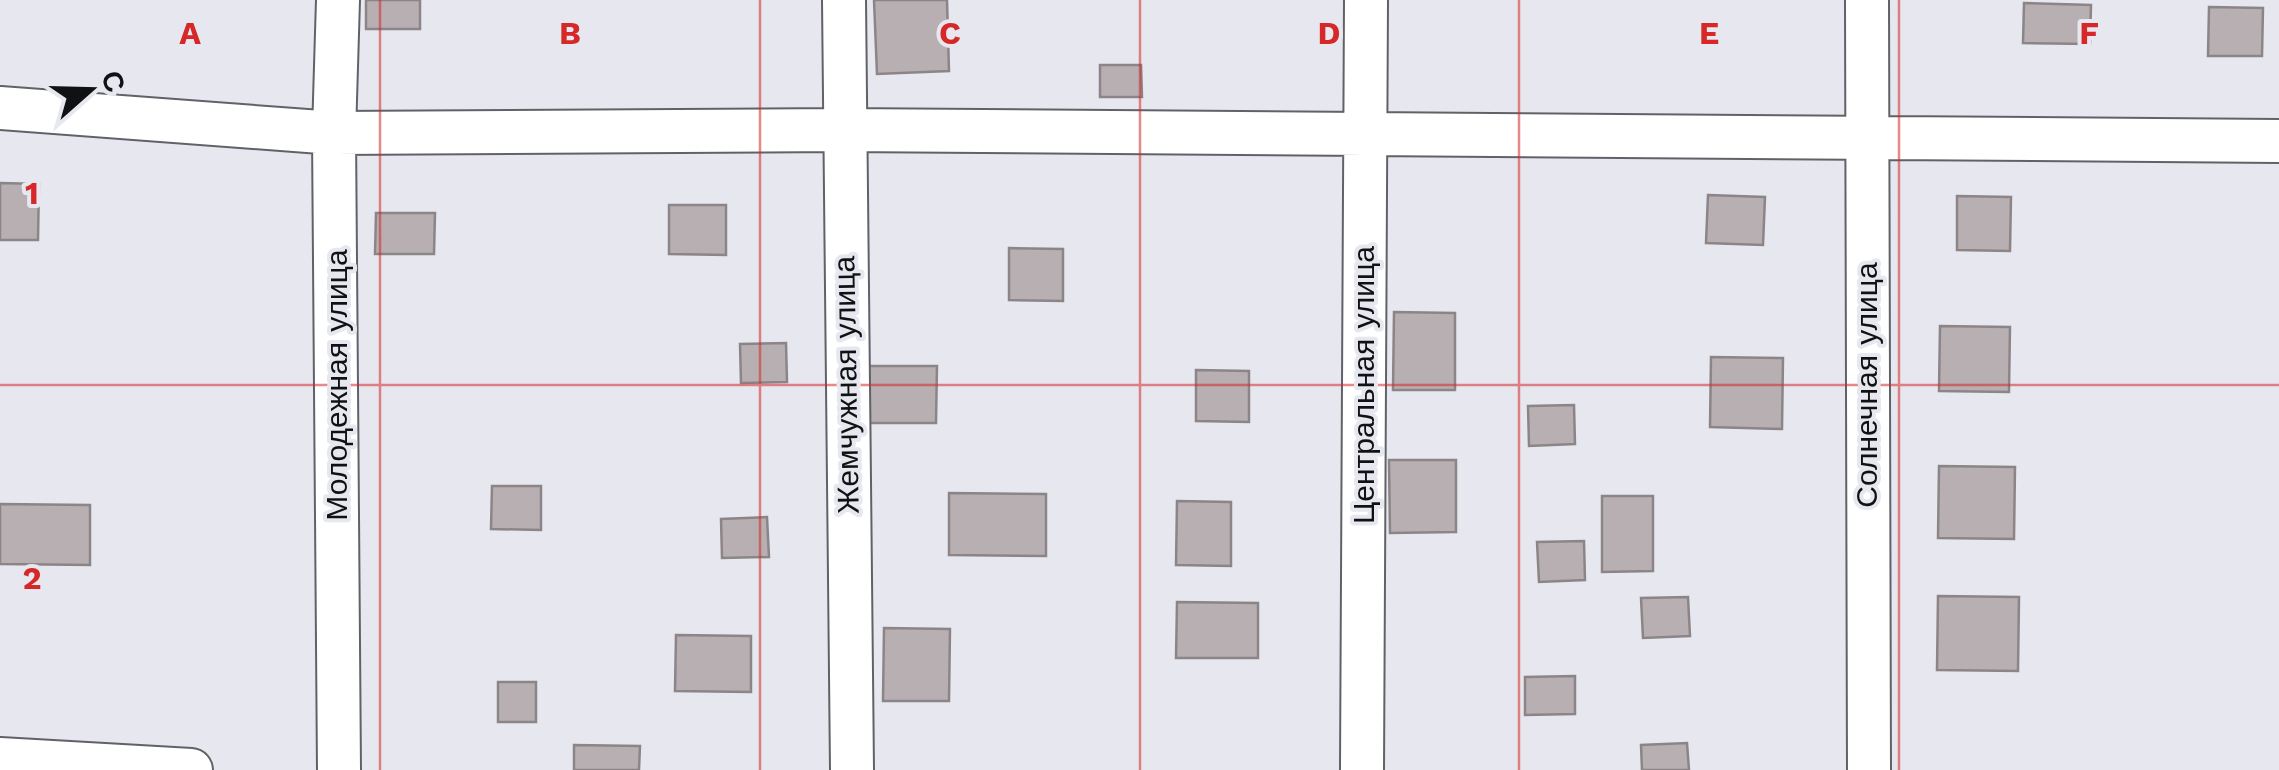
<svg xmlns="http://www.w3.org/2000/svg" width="2279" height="770" font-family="'Work Sans',sans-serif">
	<rect width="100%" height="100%" fill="#e7e8ef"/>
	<path fill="#b7afb2" stroke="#8c8587" stroke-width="2.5" d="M366,0H420V29H366Z
		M874,0H947L949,71L877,74Z
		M2024,3L2091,5L2090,44L2023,43Z
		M2209,7L2263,8L2262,56H2208Z
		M1100,65H1141L1142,97H1100Z
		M0,183L39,184L38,240H0Z
		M1708,195L1765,197L1763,245L1706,243Z
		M1957,196L2011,197L2010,251L1957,250Z
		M669,205H726V255L669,254Z
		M376,213H435L434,254H375Z
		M1009,248L1063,249V301L1009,300Z
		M1394,312L1455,313V390H1393Z
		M1940,326L2010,327L2009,392L1939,391Z
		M786,343L787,382L741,383L740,344Z
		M1711,357L1783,358L1782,429L1710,427Z
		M864,366H937L936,423H864Z
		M1196,370L1249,371V422L1196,421Z
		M1574,405L1575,444L1529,446L1528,406Z
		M1389,460H1456V532L1390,533Z
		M1939,466L2015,467L2014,539L1938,538Z
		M492,486H541V530L491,529Z
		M949,493L1046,494V556L949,555Z
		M1602,496H1653V571L1602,572Z
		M1177,501L1231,502V566L1176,565Z
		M0,504L90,505V565L0,564Z
		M767,517L769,557L722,558L721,519Z
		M1584,541L1585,580L1539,582L1537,542Z
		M1938,596L2019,597L2018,671L1937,670Z
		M1688,597L1690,636L1643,638L1641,598Z
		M1177,602L1258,603V658H1176Z
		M884,628L950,629L949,701H883Z
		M676,635L751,636V692L675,691Z
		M1575,676V714L1525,715V677Z
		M498,682H536V722H498Z
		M1687,743L1689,770H1642L1641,745Z
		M574,745L640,746L639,770H574Z"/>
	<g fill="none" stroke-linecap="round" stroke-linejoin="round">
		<g stroke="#616268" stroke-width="46">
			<path id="street" d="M338,0L334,133L339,770
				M844,0L852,770
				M1867,0L1869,770
				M0,108L334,133L842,130L2279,141
				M0,759L191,770
				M1362,770L1366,0"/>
		</g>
		<use href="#street" stroke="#fff" stroke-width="42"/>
	</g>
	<path fill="none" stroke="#d62828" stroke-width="2.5" stroke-opacity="0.55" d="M380,0V770M760,0V770M1140,0V770M1519,0V770M1899,0V770M0,385H2279"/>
	<g text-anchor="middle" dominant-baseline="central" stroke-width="8" stroke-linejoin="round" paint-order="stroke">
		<g font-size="30" fill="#101113" stroke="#e7e8ef">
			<text transform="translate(336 385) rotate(-90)">Молодежная улица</text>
			<text transform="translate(846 385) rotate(-91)">Жемчужная улица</text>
			<text transform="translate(1363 385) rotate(-90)">Центральная улица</text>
			<text transform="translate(1866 385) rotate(-90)">Солнечная улица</text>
		</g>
	</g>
	<g font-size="32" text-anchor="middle" font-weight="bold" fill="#d62828" stroke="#e7e8ef" stroke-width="8" stroke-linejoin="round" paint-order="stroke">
		<text x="190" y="44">A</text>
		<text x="570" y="44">B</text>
		<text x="950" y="44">C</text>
		<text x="1329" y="44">D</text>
		<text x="1709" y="44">E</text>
		<text x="2089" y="44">F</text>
		<text x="32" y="204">1</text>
		<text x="32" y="589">2</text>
	</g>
	<g transform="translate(90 90) rotate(70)" stroke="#e7e8ef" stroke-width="8" paint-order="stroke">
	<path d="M0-8L18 38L0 25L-18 38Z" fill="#101113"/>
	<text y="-15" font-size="28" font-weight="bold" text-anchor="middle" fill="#101113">С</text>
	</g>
</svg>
